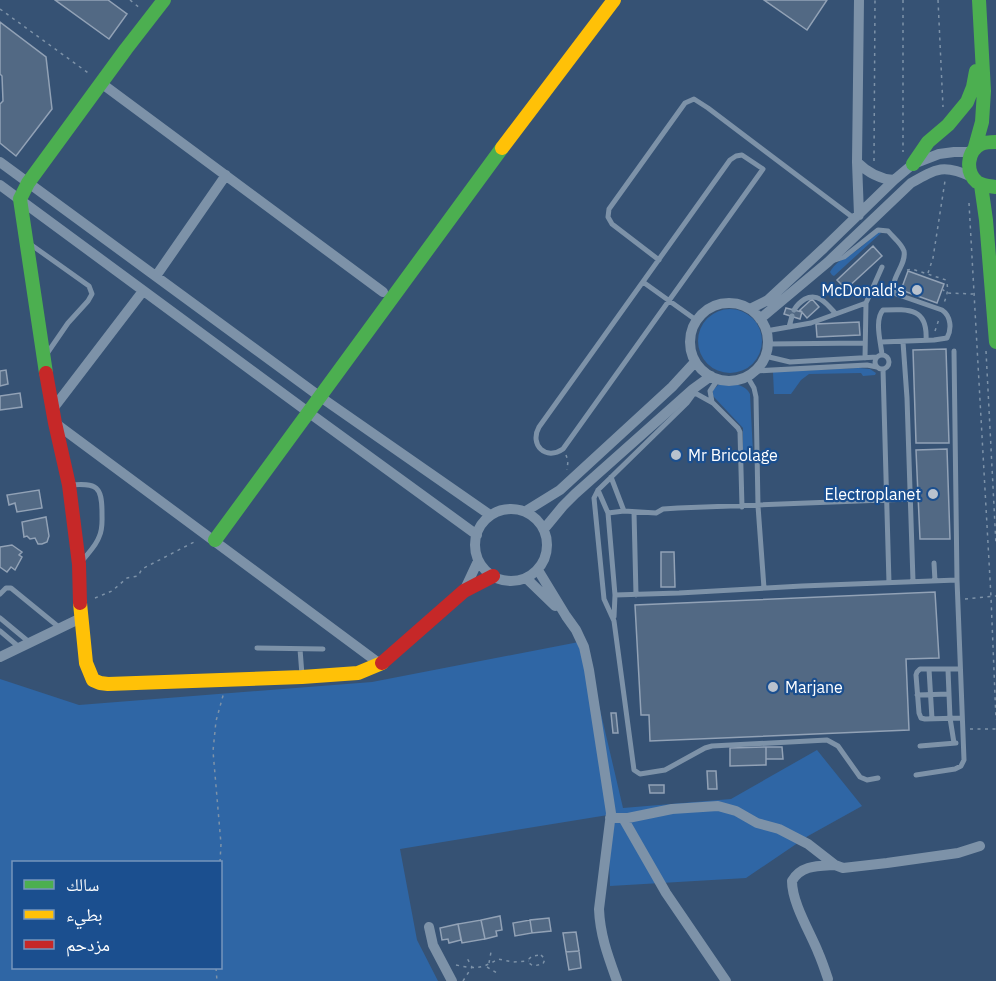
<svg xmlns="http://www.w3.org/2000/svg" width="996" height="981" font-family="'IBM Plex Sans','Noto Naskh Arabic',sans-serif">
	<rect width="100%" height="100%" fill="#365274"/>
	<path fill="#2f66a5" fill-rule="evenodd" d="M878,232L881,233L834,276L832,275L830,272C836,260 850,256 860,248C866,243 872,237 878,232Z
		M698 341a32 32 0 1 1 64 0a32 32 0 1 1-64 0Z
		M859,368L870,369L876,373L875,375L863,376L861,373L809,374L801,380L791,394H774L773,372Z
		M719,384C730,384 744,382 750,394L753,453H743V428L713,396V390Z
		M584,641L623,808L731,799L817,750L862,806L808,836L746,878L610,886L608,815L400,849L417,940L438,981H0V679L79,705L372,682ZM14,862H220V968H14Z"/>
	<path fill="#526984" stroke="#92a2b6" stroke-width="1.5" d="M55,0H108L127,14L109,39Z
		M764,0H827L807,30Z
		M0,22L46,57L52,109L16,156L0,143V104L3,101L2,76L0,74Z
		M873,246L882,256L846,289L837,280Z
		M908,271L944,284L937,303L901,290Z
		M812,299L819,307L807,318L800,310Z
		M786,308L802,312L800,319L784,314Z
		M859,322L860,335L817,337L816,324Z
		M946,349L949,443H916L913,350Z
		M6,370L8,384L0,386V371Z
		M20,393L22,407L0,410V396Z
		M947,449L950,539H920L916,450Z
		M39,490L42,508L17,512L15,503L9,505L7,495Z
		M46,517L49,536L47,542L42,544H38L35,538L30,539L27,536L24,537L22,522Z
		M12,545L22,552L19,555L22,557L15,570L11,567L7,572L0,567V547Z
		M661,552H674L675,587H661Z
		M935,592L939,658L906,659L909,730L650,741L649,715H641L635,605Z
		M611,713H616L618,733H613Z
		M766,747H782L783,759H766Z
		M766,747V765L730,766V748Z
		M707,771H716L717,789H708Z
		M649,785H664V793H650Z
		M500,916L502,930L496,931L497,936L485,939L481,920Z
		M549,918L551,931L532,933L530,920Z
		M481,920L485,939L462,943L458,924Z
		M530,920L532,933L515,936L513,923Z
		M458,924L461,940L449,943L448,939L442,940L440,928Z
		M576,932L579,951L566,952L563,933Z
		M579,951L581,968L569,970L566,952Z"/>
	<g fill="none" stroke-linecap="round" stroke-linejoin="round">
		<path stroke="#7d92a8" stroke-width="1.5" stroke-dasharray="3 4.5" stroke-linecap="butt" d="M130,0L141,9
			M903,0V152
			M938,0L943,107
			M0,9L91,75
			M874,161L875,0
			M969,203L991,597L996,720
			M907,270L912,269L946,280C949,289 947,295 944,303
			M928,273L933,258L945,181
			M942,289L947,293L973,294
			M935,331L939,319
			M986,351L996,545
			M566,455L568,461L567,470
			M95,598L112,591L127,578L138,576L142,569L196,541
			M965,599L996,596
			M970,729H996
			M220,862L221,844L213,751L216,721L224,692
			M541,955L545,959L543,964L533,966L529,963V959L532,956Z
			M489,963L491,952
			M456,965C475,969 482,969 498,959L513,962L529,961
			M487,967L497,973
			M216,968L217,981
			M463,981L472,967L467,958"/>
		<path stroke="#7d92a8" stroke-width="5" d="M742,155L763,169L563,449C546,461 529,445 539,427L730,160L736,156Z
			M30,244L89,286L92,294L88,301L68,323L46,355
			M659,260L612,224L608,217L609,209L685,103L694,99L708,108L855,219
			M832,261L844,257L878,230L888,231C893,237 902,244 904,251C907,266 887,280 896,294L942,310C951,316 952,329 947,338L934,340L881,342
			M643,282L696,320
			M794,310C797,305 800,302 805,299C818,292 827,304 835,313
			M789,327L792,316
			M766,331L811,323L866,303
			M903,342L907,398L913,581
			M767,344L864,343
			M954,351L957,580
			M882,355C881,343 874,320 883,310C909,309 928,308 926,340
			M875 362a7 7 0 1 1 14 0a7 7 0 1 1-14 0Z
			M765,356L790,362L877,357
			M865,358L866,303L882,267
			M883,369L889,583
			M755,371L867,365L877,367
			M747,376L754,388L756,397L758,506L764,588
			M695,392L687,403L598,490L594,498L604,599L614,621L634,770L640,774L665,770L705,748L712,746L827,740L838,746L860,777L867,780L878,778
			M695,393L713,403L738,428L740,432L742,507
			M712,402L710,391L718,379
			M611,477L624,511
			M70,485C97,483 102,486 102,513C102,522 103,529 99,537C96,546 88,553 82,561
			M598,490L608,513L615,595L614,617
			M634,512L636,595
			M608,513L624,511L656,513L663,509L678,508L910,499
			M934,563L935,581
			M0,594L6,588H11L60,628
			M615,595L679,593L802,586L957,580L964,760L961,766L955,769L916,775
			M0,618L29,642
			M0,631L19,647
			M257,648L323,649
			M300,649L302,675
			M929,669L932,719
			M960,669H920L917,672L916,675L919,713L921,718L925,719L962,718
			M948,670L950,718L954,743
			M917,695L949,694
			M920,746L956,743"/>
		<path stroke="#7d92a8" stroke-width="10" d="M101,83L383,292
			M0,162L319,396L490,515
			M857,162C868,173 879,179 894,180
			M0,185L308,412L477,535
			M859,215L857,162L859,0
			M156,276L226,175
			M690 342a39 39 0 1 1 78 0a39 39 0 1 1-78 0Z
			M750,309L768,300L824,248L894,180L913,164L939,154L954,152H972
			M760,319L828,262L911,183C937,168 944,164 972,177
			M52,410L143,291
			M55,423L380,664
			M475 545a36 36 0 1 1 72 0a36 36 0 1 1-72 0Z
			M526,511L560,490L672,387L695,362
			M544,529L563,506L575,494L693,389L711,376
			M538,570L566,616L576,630L584,647L589,670L611,813L599,909C600,935 608,956 617,981
			M526,578L555,606
			M464,591L478,561
			M0,657L81,618
			M610,818H628L672,809L718,806L736,811L757,823L779,829L808,844L835,865L843,868L887,863L958,853L980,846
			M623,818L666,893L726,981
			M429,927L433,945L452,981
			M828,979C825,970 822,961 818,952C810,932 792,903 792,881C801,865 818,866 835,865"/>
		<path stroke="#4caf50" stroke-width="14" d="M996,142C991,142 986,142 981,144C967,151 965,172 977,182C983,186 989,186 996,187
			M975,147L982,122L984,91L979,0
			M913,164L928,142L948,125L967,102L973,87L976,71
			M981,185L986,220L996,342
			M46,373L20,199L28,183L126,49L164,0
			M215,540L502,148"/>
		<path stroke="#ffc107" stroke-width="14" d="M502,148L614,0
			M80,603L86,663L93,680L100,683L108,684L302,677L358,673L382,663"/>
		<path stroke="#c62828" stroke-width="14" d="M46,373L55,423L69,485L79,564L80,603
			M382,663L464,591L493,576"/>
	</g>
	<g fill="#b9c2ce" stroke="#1b4f8f" stroke-width="2">
		<circle cx="917" cy="290" r="6"/>
		<circle cx="676" cy="455" r="6"/>
		<circle cx="933" cy="494" r="6"/>
		<circle cx="773" cy="687" r="6"/>
	</g>
	<g text-anchor="middle" dominant-baseline="central" stroke-width="4.5" stroke-linejoin="round" paint-order="stroke">
		<g font-size="16" fill="#fff" stroke="#1b4f8f" text-anchor="end">
			<text x="905" y="290">McDonald's</text>
			<text x="688" y="455" text-anchor="start">Mr Bricolage</text>
			<text x="921" y="494">Electroplanet</text>
			<text x="785" y="687" text-anchor="start">Marjane</text>
		</g>
	</g>
	<rect x="12" y="861" width="210" height="108" fill="#1b4f8f" stroke="#7695bc" stroke-width="1.5"/>
	<rect x="24" y="880" width="30" height="9" fill="#4caf50" stroke="#7695bc" stroke-width="1.5"/>
	<text x="66" y="891" font-size="18" fill="#ffffff">سالك</text>
	<rect x="24" y="910" width="30" height="9" fill="#ffc107" stroke="#7695bc" stroke-width="1.5"/>
	<text x="66" y="921" font-size="18" fill="#ffffff">بطيء</text>
	<rect x="24" y="940" width="30" height="9" fill="#c62828" stroke="#7695bc" stroke-width="1.5"/>
	<text x="66" y="951" font-size="18" fill="#ffffff">مزدحم</text>
</svg>
